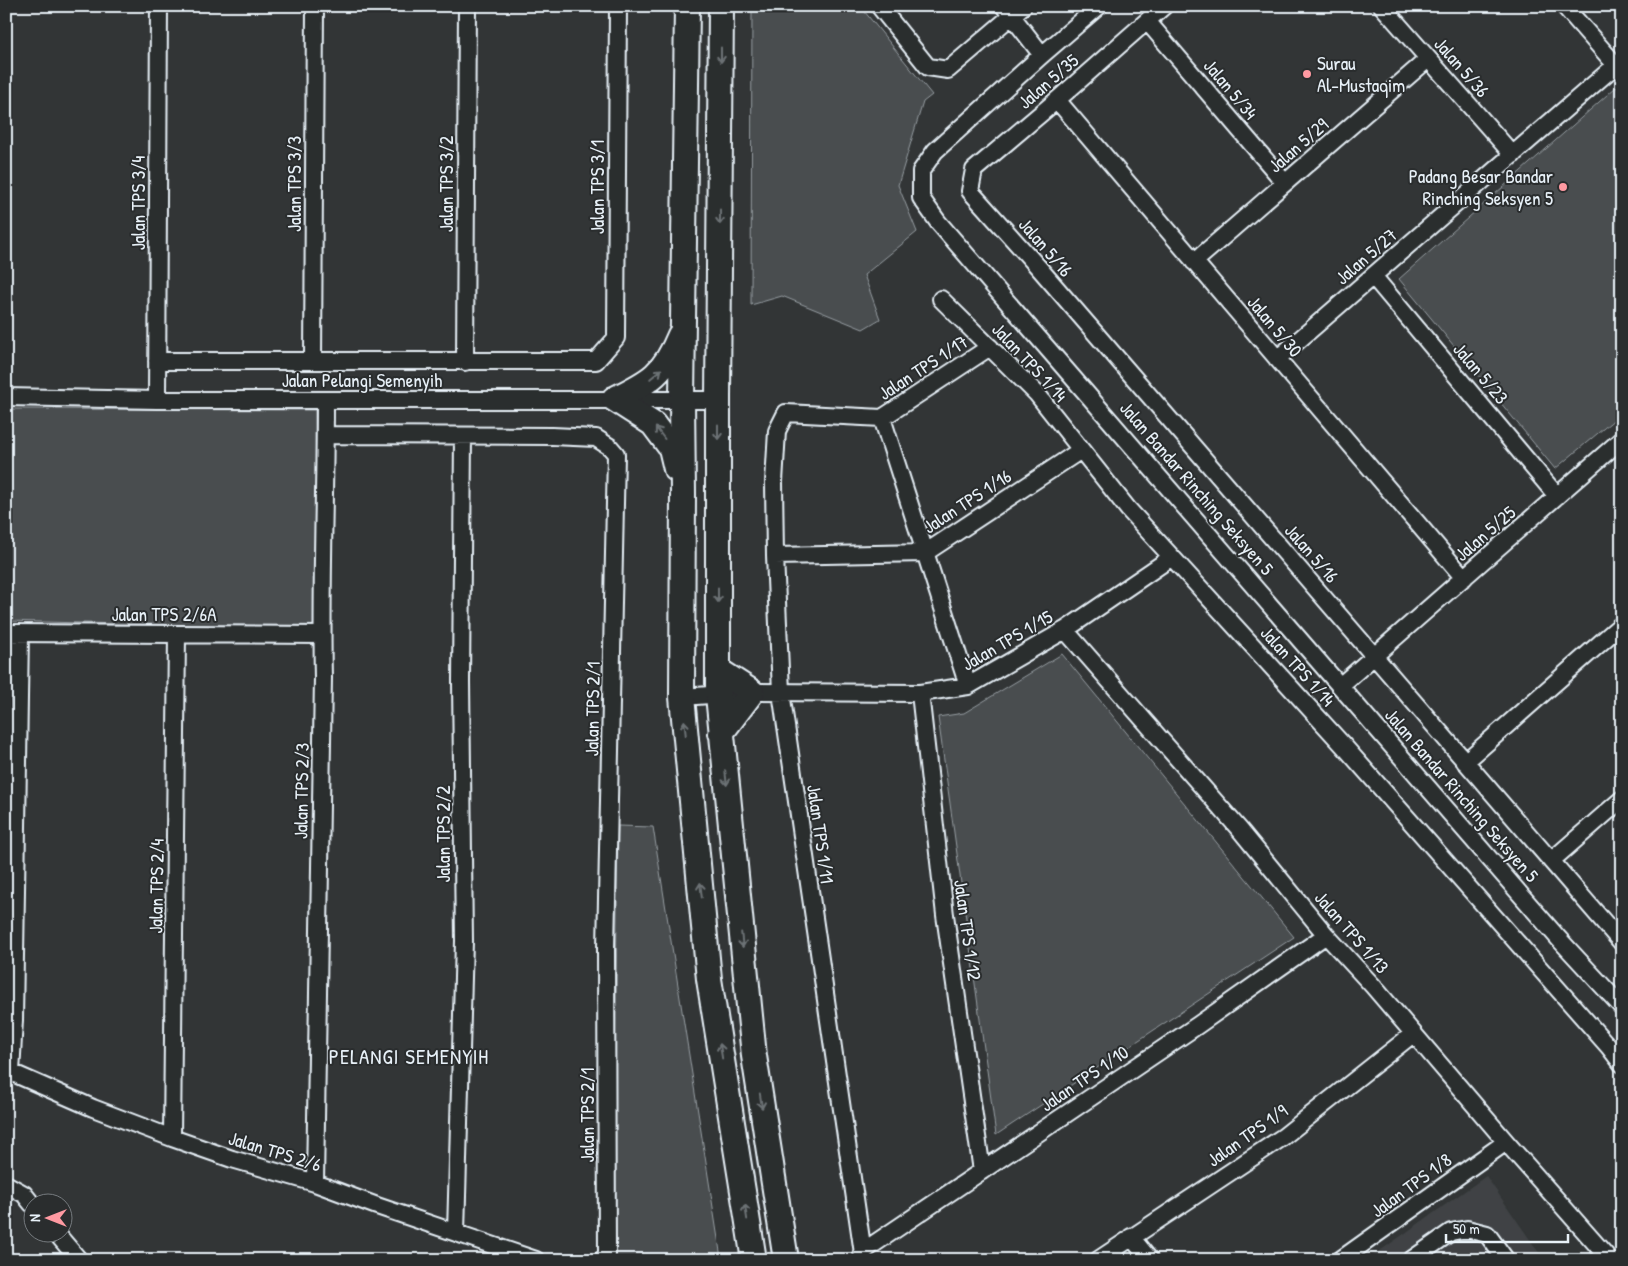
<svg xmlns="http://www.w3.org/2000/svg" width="1628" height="1266" font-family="'Patrick Hand',sans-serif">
	<rect width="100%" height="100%" fill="#323536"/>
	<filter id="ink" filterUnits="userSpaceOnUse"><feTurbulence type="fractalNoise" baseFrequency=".02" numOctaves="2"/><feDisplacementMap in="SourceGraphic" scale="10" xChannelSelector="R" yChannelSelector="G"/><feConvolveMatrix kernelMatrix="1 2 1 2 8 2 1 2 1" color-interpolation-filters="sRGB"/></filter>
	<g filter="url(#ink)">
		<path fill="#3f4244" d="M1486,1176L1544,1260H1367Z"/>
		<path fill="#494d4f" stroke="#989fa4" d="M752,6H860L932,95L923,102L898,185L917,232L864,275L880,319L863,329L782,296L751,305Z
			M1616,87L1622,94V413L1555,469L1399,279Z
			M6,409L315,410L317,629L6,621Z
			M1062,654L1294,937L996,1135L938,717L964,713Z
			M618,826L653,827L721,1258L613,1257Z"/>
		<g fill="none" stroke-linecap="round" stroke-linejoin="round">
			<g stroke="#e8f1f8" stroke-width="20">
				<path id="street" d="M879,6L928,67L948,70L1023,6
					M1004,6L1042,55
					M1099,6L1042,55L935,151L921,171V198L938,222L1559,939L1622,1007
					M1164,6L1057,100L974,170L970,191L1039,268L1622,943
					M1382,6L1513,155
					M1564,6L1622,72
					M1147,21L1285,183
					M1057,100L1464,578
					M1194,262L1428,59
					M1373,276L1557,496
					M941,299L1037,394L1128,509L1343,745L1609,1047L1622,1064
					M1277,359L1616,65
					M157,361H596L616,338L618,6
					M313,361L315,6
					M465,362L467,6
					M6,397L157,400H718
					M157,400L159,6
					M882,418L968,686
					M325,435L552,436L596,438L610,447L616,454L606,949L607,1255L602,1260
					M775,556L925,553L1081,450
					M1065,630L1240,830L1326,935L1373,986L1506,1142L1610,1260
					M6,633L322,635
					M1341,685L1622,439
					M920,693L945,915L982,1171
					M682,697L752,692L920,693L968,686L1065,630L1172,557
					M1465,762L1622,624
					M1551,861L1622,799
					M6,1070L93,1108L172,1138L232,1159L315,1183L377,1206L536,1260
					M11,1072L14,1020L20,633
					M172,1138L177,634
					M315,1183L323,678C321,585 325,492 325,400
					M6,1184L24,1194L32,1204
					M456,1233L464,941L461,682L463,436
					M57,1234L79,1260
					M1131,1237L1150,1260
					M862,1252L1198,1025L1326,935
					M864,1260L781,692L775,556L774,482L777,431L786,413L882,418L990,347
					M1098,1260L1283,1137L1413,1034
					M1340,1260L1506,1142
					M1411,1260L1451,1232L1467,1229L1487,1234L1506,1260"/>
			</g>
			<g stroke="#e8f1f8" stroke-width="28">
				<path id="secondary" d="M687,6L682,399L683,494L682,697L709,979L754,1260
					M721,6L718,400V695L754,1056L786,1260
					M614,399L653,424L671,448L676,469
					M614,399C651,381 664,374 680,335
					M718,670L752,692L721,733"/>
			</g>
			<use href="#street" stroke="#2a2d2e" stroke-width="16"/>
			<use href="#secondary" stroke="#2a2d2e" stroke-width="24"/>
		</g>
		<defs><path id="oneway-shaft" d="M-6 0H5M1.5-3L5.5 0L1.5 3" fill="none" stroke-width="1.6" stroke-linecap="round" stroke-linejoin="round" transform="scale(1.25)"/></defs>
		<g stroke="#6c7275">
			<use href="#oneway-shaft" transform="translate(721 55) rotate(90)"/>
			<use href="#oneway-shaft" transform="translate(720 217) rotate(90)"/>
			<use href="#oneway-shaft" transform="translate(656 374) rotate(-40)"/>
			<use href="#oneway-shaft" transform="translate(718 432) rotate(90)"/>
			<use href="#oneway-shaft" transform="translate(660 433) rotate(-127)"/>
			<use href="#oneway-shaft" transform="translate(718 595) rotate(90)"/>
			<use href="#oneway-shaft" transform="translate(685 728) rotate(-96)"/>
			<use href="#oneway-shaft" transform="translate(726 778) rotate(84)"/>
			<use href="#oneway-shaft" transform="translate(701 890) rotate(-96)"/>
			<use href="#oneway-shaft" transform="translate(742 940) rotate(84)"/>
			<use href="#oneway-shaft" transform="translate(721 1051) rotate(-99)"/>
			<use href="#oneway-shaft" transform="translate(761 1101) rotate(81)"/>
			<use href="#oneway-shaft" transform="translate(746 1212) rotate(-99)"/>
		</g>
	</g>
	<g fill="#ff9aa2" stroke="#2a2d2e" stroke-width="2">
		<circle cx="1307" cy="74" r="5"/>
		<circle cx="1563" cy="187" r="5"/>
	</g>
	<g text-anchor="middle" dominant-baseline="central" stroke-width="4" stroke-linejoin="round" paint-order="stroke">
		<g font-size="19" fill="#e8f1f8" stroke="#2a2d2e" text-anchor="start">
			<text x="1317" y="63">Surau<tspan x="1317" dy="22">Al-Mustaqim</tspan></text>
			<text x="1553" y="176" text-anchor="end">Padang Besar Bandar<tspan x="1553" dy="22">Rinching Seksyen 5</tspan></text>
		</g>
		<g font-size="19" fill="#e8f1f8" stroke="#2a2d2e">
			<text transform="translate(1462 67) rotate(49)">Jalan 5/36</text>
			<text transform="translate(1048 81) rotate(-41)">Jalan 5/35</text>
			<text transform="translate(1231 89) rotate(50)">Jalan 5/34</text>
			<text transform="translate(1298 145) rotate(-41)">Jalan 5/29</text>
			<text transform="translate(294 184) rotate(-90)">Jalan TPS 3/3</text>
			<text transform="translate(446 184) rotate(-90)">Jalan TPS 3/2</text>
			<text transform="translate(597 187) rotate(-90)">Jalan TPS 3/1</text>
			<text transform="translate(138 203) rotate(-90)">Jalan TPS 3/4</text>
			<text transform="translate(1046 247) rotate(49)">Jalan 5/16</text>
			<text transform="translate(1366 256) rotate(-41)">Jalan 5/27</text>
			<text transform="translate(1275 326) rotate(50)">Jalan 5/30</text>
			<text transform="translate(1030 362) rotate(47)">Jalan TPS 1/14</text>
			<text transform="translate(923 367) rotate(-33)">Jalan TPS 1/17</text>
			<text transform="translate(1481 373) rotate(50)">Jalan 5/23</text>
			<text x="362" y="380">Jalan Pelangi Semenyih</text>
			<text transform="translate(1197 488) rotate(49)">Jalan Bandar Rinching Seksyen 5</text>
			<text transform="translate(967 501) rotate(-33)">Jalan TPS 1/16</text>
			<text transform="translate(1485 533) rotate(-41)">Jalan 5/25</text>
			<text transform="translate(1312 553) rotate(49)">Jalan 5/16</text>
			<text x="164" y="614">Jalan TPS 2/6A</text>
			<text transform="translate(1007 640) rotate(-30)">Jalan TPS 1/15</text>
			<text transform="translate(1298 666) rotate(48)">Jalan TPS 1/14</text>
			<text transform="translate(592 709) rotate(-89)">Jalan TPS 2/1</text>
			<text transform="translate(301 791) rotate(-89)">Jalan TPS 2/3</text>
			<text transform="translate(1462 795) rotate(49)">Jalan Bandar Rinching Seksyen 5</text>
			<text transform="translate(443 834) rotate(-90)">Jalan TPS 2/2</text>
			<text transform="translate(821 834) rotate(82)">Jalan TPS 1/11</text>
			<text transform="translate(156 886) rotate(-89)">Jalan TPS 2/4</text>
			<text transform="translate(968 930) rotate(82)">Jalan TPS 1/12</text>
			<text transform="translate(1352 932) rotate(49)">Jalan TPS 1/13</text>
			<text transform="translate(1084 1078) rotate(-34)">Jalan TPS 1/10</text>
			<text transform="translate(587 1115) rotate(-90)">Jalan TPS 2/1</text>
			<text transform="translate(1247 1135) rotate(-35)">Jalan TPS 1/9</text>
			<text transform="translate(275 1151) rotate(17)">Jalan TPS 2/6</text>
			<text transform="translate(1411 1185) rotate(-36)">Jalan TPS 1/8</text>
		</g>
		<g font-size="21" letter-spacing="1" fill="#e8f1f8" stroke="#2a2d2e">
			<text x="409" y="1056">PELANGI SEMENYIH</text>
		</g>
	</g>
	<rect width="1628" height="1266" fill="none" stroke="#2a2d2e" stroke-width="25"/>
	<rect x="12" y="12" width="1603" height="1241" fill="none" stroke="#e8f1f8" stroke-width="2" filter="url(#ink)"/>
	<g transform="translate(48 1218) rotate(270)"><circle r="24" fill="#2a2d2e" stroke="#767b7f"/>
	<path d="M0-4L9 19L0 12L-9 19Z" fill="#ff9aa2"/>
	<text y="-8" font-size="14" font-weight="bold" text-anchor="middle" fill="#e8f1f8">N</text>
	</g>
	<path d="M1446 1234v8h122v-8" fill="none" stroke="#e8f1f8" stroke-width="2.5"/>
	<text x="1453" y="1234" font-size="15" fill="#e8f1f8" stroke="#2a2d2e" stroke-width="4" paint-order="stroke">50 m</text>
</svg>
